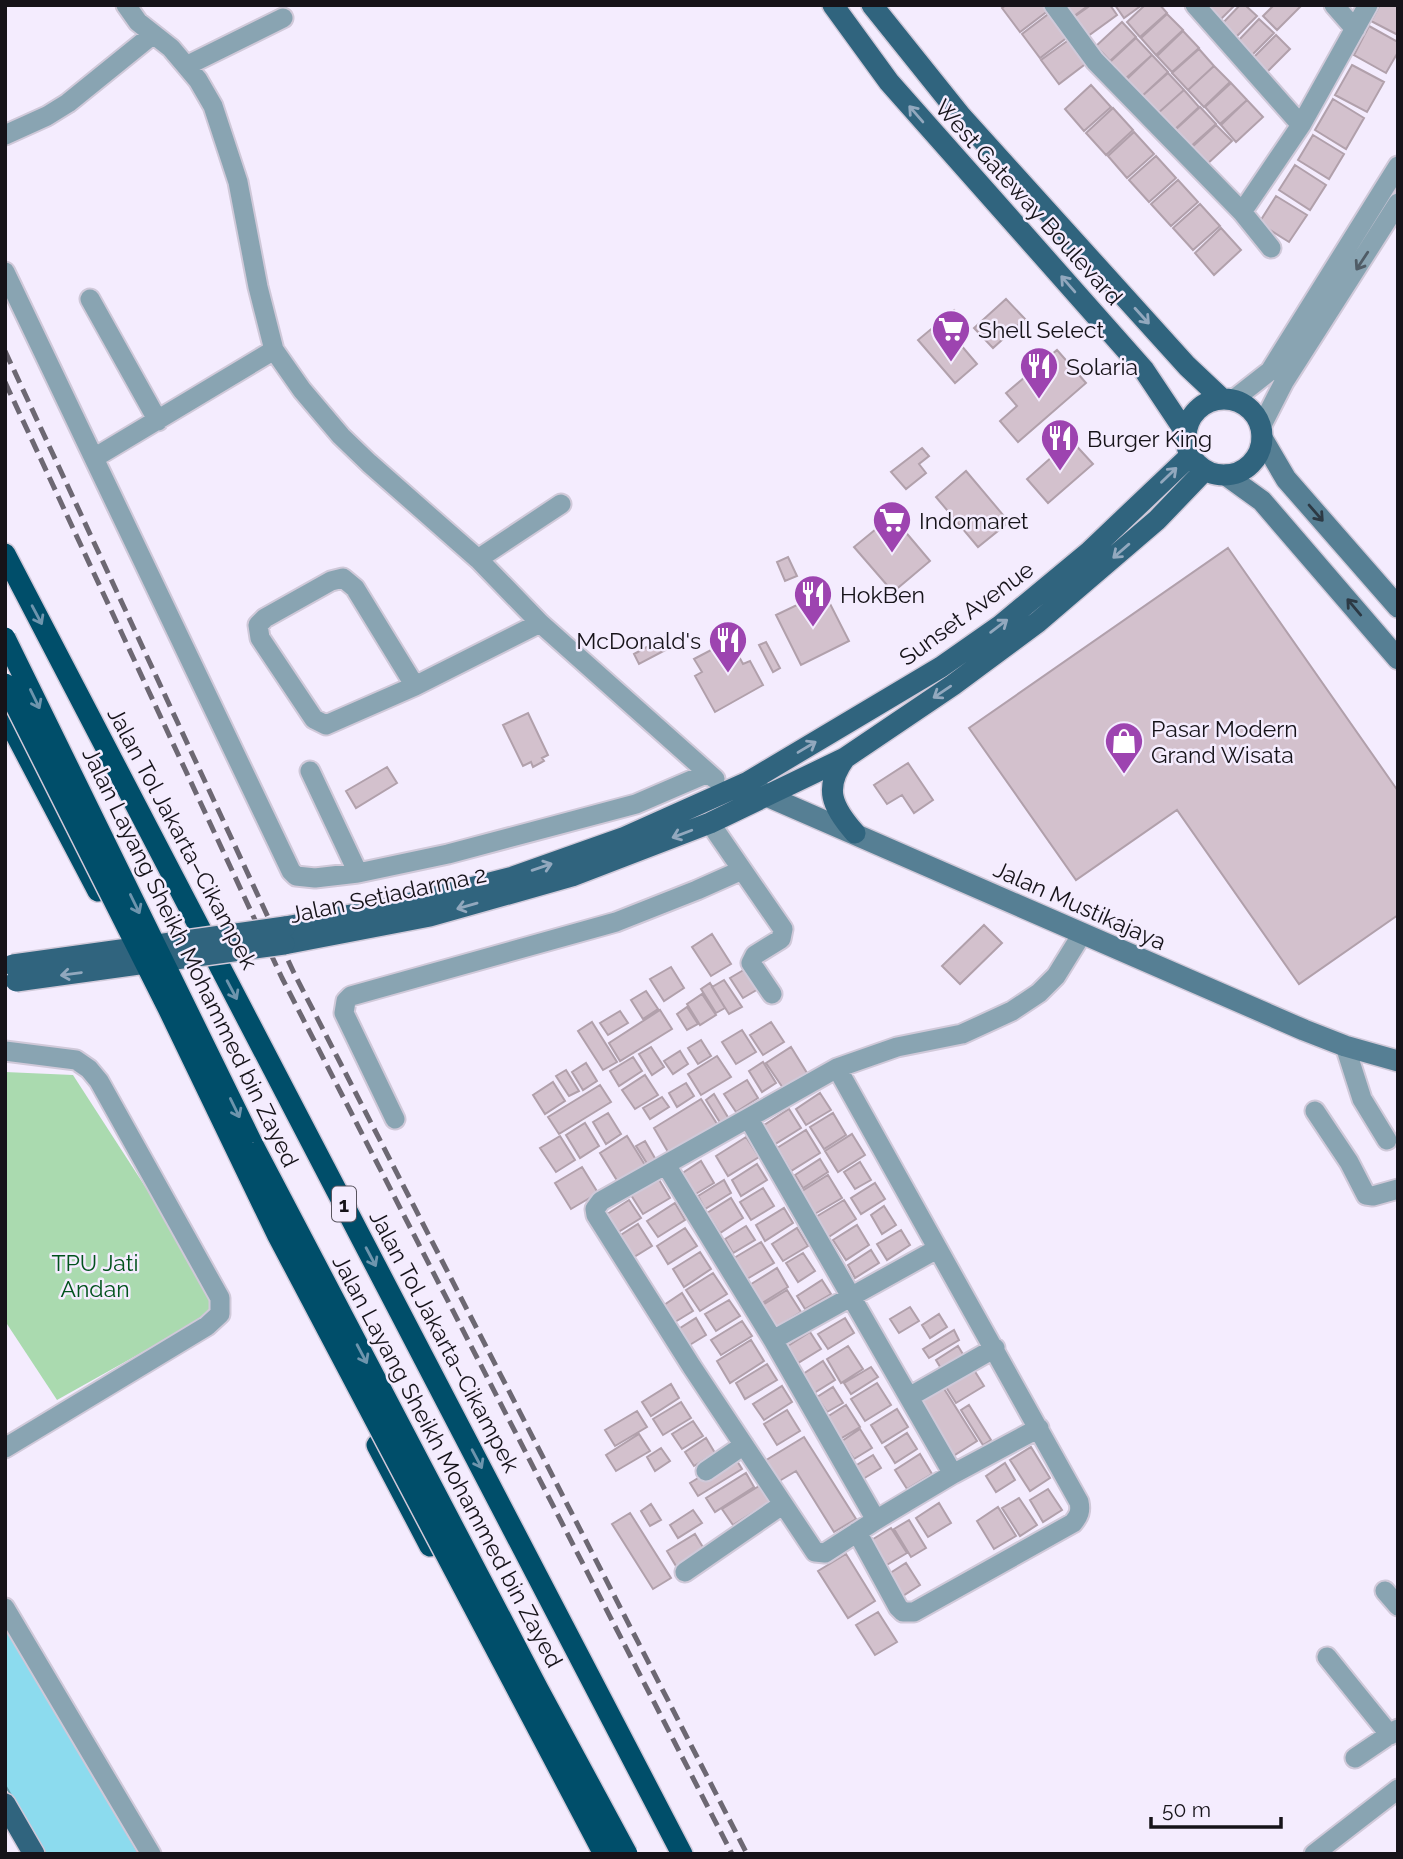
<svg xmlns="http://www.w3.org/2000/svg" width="1403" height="1859" font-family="Raleway,sans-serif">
	<rect width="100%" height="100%" fill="#f4ecfe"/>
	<path fill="#aadaaf" d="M5,1072L73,1075L223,1307L57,1400L5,1321Z"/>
	<path fill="#8cdbee" stroke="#699fae" stroke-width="2" d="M5,1621L139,1854H46L5,1785Z"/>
	<path fill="#d3c1cd" stroke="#b1a0ab" stroke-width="2" d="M1006,5H1046L1049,10L1020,32L1002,8Z
		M1066,5H1089L1074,16Z
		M1091,5H1110L1117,15L1088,36L1074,17Z
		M1115,5H1142L1124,18Z
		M1145,5H1160L1167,13L1140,37L1127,22Z
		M1207,5H1235L1216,24Z
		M1240,5H1245L1257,16L1233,40L1219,27Z
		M1274,5H1300L1301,6L1277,30L1263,16Z
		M1380,5H1398V35L1371,21Z
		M1051,12L1069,36L1040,58L1022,34Z
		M1167,14L1183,30L1156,55L1141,38Z
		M1259,19L1274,33L1250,57L1236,43Z
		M1122,22L1136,37L1110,61L1096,46Z
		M1369,26L1398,42V52L1386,73L1354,55Z
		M1183,31L1199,48L1172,72L1157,56Z
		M1276,35L1290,49L1266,73L1252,59Z
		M1136,38L1152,55L1125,79L1110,62Z
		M1070,39L1088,62L1059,84L1041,60Z
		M1199,49L1214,66L1188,90L1172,73Z
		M1152,55L1168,72L1141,97L1126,80Z
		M1352,65L1384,82L1367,112L1335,95Z
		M1214,66L1230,82L1204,107L1188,90Z
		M1168,73L1184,90L1157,114L1141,97Z
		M1231,83L1247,100L1220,124L1205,107Z
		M1091,85L1111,107L1084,131L1065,109Z
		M1184,90L1199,107L1173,131L1157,114Z
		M1333,99L1364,118L1346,149L1315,130Z
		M1247,100L1263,117L1236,142L1221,125Z
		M1200,107L1216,124L1189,148L1173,132Z
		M1113,108L1133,130L1106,155L1086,133Z
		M1216,125L1232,141L1205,166L1190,149Z
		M1134,132L1154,154L1127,178L1108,156Z
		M1313,135L1344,154L1329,179L1298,160Z
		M1156,156L1176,178L1149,202L1129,180Z
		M1295,165L1326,185L1310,210L1279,190Z
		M1178,180L1198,202L1171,226L1151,204Z
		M1276,196L1307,215L1289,242L1259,223Z
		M1200,204L1220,226L1193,250L1173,228Z
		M1221,228L1241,250L1214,275L1195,253Z
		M1006,299L1025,319L993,348L974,328Z
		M954,310L968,325L954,337L977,364L955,383L918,340Z
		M1057,350L1086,383L1018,442L1000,421L1017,406L1006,393Z
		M1071,440L1093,464L1048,503L1027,479Z
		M922,448L929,456L919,464L926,473L906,489L891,472Z
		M966,471L1009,522L978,547L936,497Z
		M892,516L930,561L893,592L854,547Z
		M1228,548L1398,791V915L1299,984L1177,810L1076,880L969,728Z
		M788,557L797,576L785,581L777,562Z
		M824,592L849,641L801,665L776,615Z
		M667,636L673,646L639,664L634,654Z
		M730,640L743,664L750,661L763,685L715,712L695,676L702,672L694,659Z
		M766,642L780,668L773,672L759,645Z
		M528,713L548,755L542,758L544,761L533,767L531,762L523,766L503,725Z
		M908,763L933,800L914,813L902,795L887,804L874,785Z
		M387,767L397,783L356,808L346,791Z
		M984,925L1002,943L960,984L942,966Z
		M712,934L731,964L711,976L692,947Z
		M671,967L684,988L664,1001L650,979Z
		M747,968L760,988L743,998L730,978Z
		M724,980L742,1007L729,1014L712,987Z
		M710,983L725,1008L716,1013L701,989Z
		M646,991L658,1009L643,1019L631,1000Z
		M702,994L716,1015L700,1025L687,1004Z
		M687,1007L698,1024L687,1030L677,1014Z
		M660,1010L672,1029L620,1061L609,1043Z
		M620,1011L628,1023L608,1035L600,1023Z
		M592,1022L617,1062L603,1070L578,1031Z
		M771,1022L784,1042L763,1055L750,1035Z
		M742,1030L756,1052L736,1064L722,1042Z
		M701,1040L711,1056L698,1064L688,1048Z
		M651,1047L664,1067L652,1075L639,1054Z
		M791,1047L807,1073L783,1088L766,1063Z
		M680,1051L688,1064L673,1074L664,1061Z
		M717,1056L731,1077L701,1095L688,1074Z
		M633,1057L642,1071L619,1086L610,1071Z
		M763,1062L776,1083L762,1092L749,1071Z
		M586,1063L597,1081L583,1090L572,1072Z
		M566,1070L579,1091L569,1096L556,1076Z
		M645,1075L658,1095L635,1109L622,1090Z
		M747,1080L758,1098L736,1112L724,1094Z
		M553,1082L565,1101L545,1114L533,1095Z
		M686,1083L694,1096L677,1107L669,1093Z
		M600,1085L611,1102L559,1134L548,1117Z
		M820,1093L831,1110L806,1125L796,1109Z
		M714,1094L729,1119L721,1124L706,1100Z
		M662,1097L669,1107L650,1119L643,1108Z
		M701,1099L719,1127L671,1157L654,1128Z
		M789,1109L801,1128L772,1146L761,1127Z
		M608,1113L621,1134L606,1144L593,1122Z
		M833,1113L846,1135L824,1149L810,1127Z
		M585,1123L599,1146L580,1158L566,1135Z
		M806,1130L820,1153L791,1171L777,1148Z
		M852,1134L865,1155L838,1172L825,1151Z
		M560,1136L575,1160L556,1172L540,1148Z
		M627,1136L645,1165L618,1182L600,1153Z
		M746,1137L759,1157L728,1176L716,1156Z
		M645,1141L656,1160L648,1165L636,1146Z
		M820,1159L828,1172L803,1188L795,1175Z
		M701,1161L714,1183L694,1195L681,1174Z
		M860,1162L871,1180L855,1189L844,1172Z
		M757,1164L767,1180L741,1196L732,1180Z
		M582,1167L598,1193L571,1209L555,1183Z
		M828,1175L842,1198L813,1215L799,1193Z
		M658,1178L670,1198L643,1214L631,1195Z
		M724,1180L731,1193L705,1209L698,1196Z
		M875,1183L885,1199L861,1214L851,1198Z
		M763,1188L774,1206L751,1220L740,1202Z
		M731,1198L743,1218L720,1233L707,1213Z
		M629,1200L641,1218L615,1234L604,1216Z
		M844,1200L856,1219L827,1238L814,1218Z
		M675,1203L685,1220L658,1237L647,1221Z
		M884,1206L896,1225L882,1234L871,1215Z
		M784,1208L793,1223L765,1241L756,1225Z
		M638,1224L652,1246L629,1260L616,1238Z
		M857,1225L869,1245L846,1260L833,1240Z
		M746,1226L755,1240L733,1253L725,1239Z
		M685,1228L697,1246L668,1264L657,1246Z
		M797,1228L808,1246L783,1261L772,1244Z
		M901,1230L910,1245L887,1260L877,1244Z
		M761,1242L774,1263L747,1279L734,1258Z
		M871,1250L879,1263L855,1278L848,1265Z
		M700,1252L711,1269L684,1287L673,1269Z
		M803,1253L815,1271L798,1282L786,1263Z
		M777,1268L788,1287L759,1305L748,1286Z
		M713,1273L727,1294L700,1311L686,1290Z
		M822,1280L831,1294L805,1309L797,1296Z
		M787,1290L801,1312L775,1328L761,1306Z
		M682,1293L693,1311L675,1322L664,1305Z
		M729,1300L740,1316L716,1331L705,1314Z
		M910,1307L919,1321L899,1333L890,1319Z
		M939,1314L947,1327L930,1338L922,1325Z
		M696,1318L706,1335L688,1346L677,1330Z
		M845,1318L854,1333L828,1349L818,1334Z
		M742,1321L752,1336L721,1355L711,1340Z
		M954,1330L959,1340L929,1358L923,1349Z
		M810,1332L821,1349L798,1363L788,1346Z
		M751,1340L764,1361L730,1383L717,1361Z
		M848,1346L863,1369L841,1383L827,1359Z
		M958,1346L967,1361L945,1375L936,1360Z
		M823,1361L835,1380L814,1393L803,1374Z
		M767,1364L777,1380L745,1399L736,1383Z
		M871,1367L878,1377L851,1394L844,1383Z
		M974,1370L984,1386L956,1403L946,1387Z
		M877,1383L891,1405L865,1421L851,1399Z
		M671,1384L679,1398L651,1416L642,1402Z
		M941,1384L977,1441L950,1458L914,1401Z
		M782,1386L792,1402L764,1420L753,1404Z
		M833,1387L843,1403L827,1412L817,1397Z
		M681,1402L691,1418L663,1435L653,1419Z
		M846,1405L860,1427L840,1439L827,1417Z
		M969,1405L991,1440L983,1445L961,1410Z
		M897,1409L908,1427L882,1443L871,1425Z
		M787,1410L800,1431L777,1445L764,1424Z
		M637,1411L647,1427L615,1446L605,1430Z
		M693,1421L703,1436L682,1449L672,1434Z
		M860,1429L872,1448L854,1459L842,1441Z
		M907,1433L917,1449L895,1463L885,1447Z
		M639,1434L650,1451L616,1471L606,1455Z
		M804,1437L856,1519L834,1532L796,1471L776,1483L763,1462Z
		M706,1438L715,1453L694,1466L685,1452Z
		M1031,1447L1050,1478L1030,1491L1010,1460Z
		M661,1448L670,1461L655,1471L647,1457Z
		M920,1454L932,1474L907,1489L895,1470Z
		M873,1455L881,1468L863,1479L855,1466Z
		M734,1456L742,1469L698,1496L690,1483Z
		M1005,1463L1015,1480L996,1492L986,1476Z
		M746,1473L754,1487L715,1512L706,1498Z
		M759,1486L770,1502L733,1525L722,1509Z
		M1048,1489L1062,1510L1043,1522L1030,1500Z
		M1019,1498L1037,1525L1020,1536L1002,1508Z
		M939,1503L951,1523L928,1537L916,1518Z
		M651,1504L661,1520L650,1526L641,1511Z
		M998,1507L1016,1536L994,1549L977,1521Z
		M693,1510L702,1523L678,1538L670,1525Z
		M630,1513L671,1578L653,1589L612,1524Z
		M909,1520L926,1548L911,1557L894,1529Z
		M891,1528L907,1553L885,1566L870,1541Z
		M695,1534L704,1549L676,1566L667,1551Z
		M846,1554L875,1601L848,1618L818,1571Z
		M906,1563L920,1585L898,1599L884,1577Z
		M878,1612L897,1642L875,1655L856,1625Z"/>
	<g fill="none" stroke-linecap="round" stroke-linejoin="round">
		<g stroke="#d0c9d9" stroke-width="23">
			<path id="street" d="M126,5L138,22L171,48L198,80L213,106L238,182L258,287L274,350L302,390L341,436L369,463L478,559L540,623L715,779
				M1054,5L1095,61L1242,212L1271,248
				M1195,5L1301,125
				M1334,5L1355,29
				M186,66L283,18
				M5,135L47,116L68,103L152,35
				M1242,212L1301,125L1368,5
				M5,272L291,871L296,876L315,878L358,873L448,854L636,804L708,773
				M90,299L158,421
				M1233,400L1270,371L1398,166
				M1261,427L1284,382L1398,203
				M94,458L274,350
				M478,559L561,504
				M415,686L355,588L343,578L331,581L265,618L258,625L260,638L314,719L326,725L415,686L540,623
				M310,771L358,873
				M710,823L783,929L781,939L755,955L751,963L772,994
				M1345,1046L1362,1099L1387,1140
				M5,1051L76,1060L89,1069L99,1081L220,1298V1314L207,1326L5,1448
				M837,1068L601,1201L595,1209L596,1215L692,1367L815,1552L825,1553L876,1520
				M1315,1111L1349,1162L1366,1195L1373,1196L1398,1189
				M395,1119L344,1013L346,1001L351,996L616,922L697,890L742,870
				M749,1119L953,1474
				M666,1165L773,1340L876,1520L953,1474L1039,1428
				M773,1340L937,1249
				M909,1397L995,1348
				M706,1471L744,1445
				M857,1532L898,1607L903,1612H914L1073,1523C1079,1516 1081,1511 1079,1502L837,1068L897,1047L962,1034L1012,1011L1039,993L1056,976L1082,934
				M685,1572L782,1505
				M1385,1591L1398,1606
				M5,1608L151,1854
				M1327,1657L1390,1735
				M1355,1758L1398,1729
				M1314,1854L1398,1789"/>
		</g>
		<g stroke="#d0c9d9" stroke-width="24">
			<path id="secondary" d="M1262,438L1286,479L1398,607
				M1226,475L1262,501L1398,659
				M756,788L767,796L1304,1030L1345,1046L1398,1061"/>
		</g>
		<g stroke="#d0c9d9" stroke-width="24">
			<path id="primary" d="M833,5L889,82L1144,370L1186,433
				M872,5L961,116L1187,366L1222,399
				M1186 437a38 38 0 1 1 76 0a38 38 0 1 1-76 0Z
				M845,758C823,788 832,807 855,833
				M285,927L400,906L513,877L623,838L748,782L941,667L1001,625L1089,552L1191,455
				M284,944L430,916L572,876L710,823L845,758L953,685L1038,622L1157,520L1205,470
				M5,1804L34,1854"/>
		</g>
		<g stroke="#d0c9d9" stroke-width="24">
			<path id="highway" d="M5,554L682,1854
				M5,714L98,891
				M377,1445L430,1546"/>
		</g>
		<use href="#street" stroke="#89a4b2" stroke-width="19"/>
		<use href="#secondary" stroke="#567f94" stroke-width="21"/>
		<use href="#primary" stroke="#30647e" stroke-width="21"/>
		<use href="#highway" stroke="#004e6a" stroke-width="21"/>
		<path stroke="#6d6873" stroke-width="5" stroke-dasharray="14 7" stroke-linecap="butt" d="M5,351L294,973L747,1854
			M5,382L282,978L732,1854"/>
		<g stroke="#d0c9d9" stroke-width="24" stroke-linecap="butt">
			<path id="primary-bridge" d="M13,965L285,927
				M16,981L284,944"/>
		</g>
		<g stroke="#d0c9d9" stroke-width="24" stroke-linecap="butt">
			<path id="highway-bridge" d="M5,638L252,1143L538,1689L627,1854
				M5,684L168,1008L277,1234L604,1854"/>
		</g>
		<use href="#primary-bridge" stroke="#30647e" stroke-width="21"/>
		<use href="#highway-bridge" stroke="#004e6a" stroke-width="21"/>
	</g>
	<defs><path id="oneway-shaft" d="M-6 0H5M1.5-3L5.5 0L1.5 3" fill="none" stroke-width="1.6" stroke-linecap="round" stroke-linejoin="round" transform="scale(1.75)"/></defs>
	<g stroke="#92a8be">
		<use href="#oneway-shaft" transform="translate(916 114) rotate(-131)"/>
		<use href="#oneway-shaft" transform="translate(1068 284) rotate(-131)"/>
		<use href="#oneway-shaft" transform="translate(1142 316) rotate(48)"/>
		<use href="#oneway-shaft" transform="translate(1169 475) rotate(-44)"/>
		<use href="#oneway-shaft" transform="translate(1121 551) rotate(139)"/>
		<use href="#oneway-shaft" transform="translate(999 626) rotate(-37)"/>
		<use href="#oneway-shaft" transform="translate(942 692) rotate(146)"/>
		<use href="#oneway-shaft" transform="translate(807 747) rotate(-31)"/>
		<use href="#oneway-shaft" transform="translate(682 834) rotate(159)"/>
		<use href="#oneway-shaft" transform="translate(542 867) rotate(-19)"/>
		<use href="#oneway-shaft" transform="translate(467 906) rotate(164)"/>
		<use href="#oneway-shaft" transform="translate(71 974) rotate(172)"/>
	</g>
	<use stroke="#505c66" href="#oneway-shaft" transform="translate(1362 261) rotate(123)"/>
	<g stroke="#2c3944">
		<use href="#oneway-shaft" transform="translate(1316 513) rotate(49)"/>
		<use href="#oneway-shaft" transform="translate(1354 607) rotate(-130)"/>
	</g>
	<g stroke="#6e95ad">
		<use href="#oneway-shaft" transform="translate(37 615) rotate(62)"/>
		<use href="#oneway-shaft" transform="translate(35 699) rotate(64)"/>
		<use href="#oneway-shaft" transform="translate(135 904) rotate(64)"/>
		<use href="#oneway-shaft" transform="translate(232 990) rotate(62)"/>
		<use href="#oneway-shaft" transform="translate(235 1108) rotate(64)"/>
		<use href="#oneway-shaft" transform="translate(371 1257) rotate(62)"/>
		<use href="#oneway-shaft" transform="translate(362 1354) rotate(62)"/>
		<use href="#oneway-shaft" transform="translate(477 1459) rotate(62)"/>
	</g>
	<defs>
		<g id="supermarket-pin" transform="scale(2.0125)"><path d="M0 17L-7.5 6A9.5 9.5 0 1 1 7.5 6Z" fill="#9d44b0" stroke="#f4ecfe"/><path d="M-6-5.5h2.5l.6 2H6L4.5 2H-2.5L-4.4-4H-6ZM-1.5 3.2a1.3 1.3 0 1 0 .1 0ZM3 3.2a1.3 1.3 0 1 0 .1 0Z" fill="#fff"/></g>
		<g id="restaurant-pin" transform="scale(2.0125)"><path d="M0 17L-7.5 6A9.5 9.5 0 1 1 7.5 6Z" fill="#9d44b0" stroke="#f4ecfe"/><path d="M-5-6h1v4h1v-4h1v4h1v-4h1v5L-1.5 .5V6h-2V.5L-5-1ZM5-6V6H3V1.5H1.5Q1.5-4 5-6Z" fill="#fff"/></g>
		<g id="shop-pin" transform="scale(2.0125)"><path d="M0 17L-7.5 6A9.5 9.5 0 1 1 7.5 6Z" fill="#9d44b0" stroke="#f4ecfe"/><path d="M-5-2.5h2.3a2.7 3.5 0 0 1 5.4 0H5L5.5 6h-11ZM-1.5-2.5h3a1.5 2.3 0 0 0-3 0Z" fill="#fff"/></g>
	</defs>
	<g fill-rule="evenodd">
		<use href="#supermarket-pin" x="951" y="329"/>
		<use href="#restaurant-pin" x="1039" y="366"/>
		<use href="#restaurant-pin" x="1060" y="438"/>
		<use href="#supermarket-pin" x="892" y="520"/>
		<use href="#restaurant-pin" x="813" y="594"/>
		<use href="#restaurant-pin" x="728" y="640"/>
		<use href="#shop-pin" x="1124" y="741"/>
	</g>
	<g text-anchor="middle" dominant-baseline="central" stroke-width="5" stroke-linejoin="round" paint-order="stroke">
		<rect fill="#f4ecfe" stroke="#59545e" stroke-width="2" x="332" y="1186.5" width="24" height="35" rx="5"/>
		<g font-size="21" font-weight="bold" fill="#161319">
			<text x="344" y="1204">1</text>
		</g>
		<g font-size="23" fill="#161319" stroke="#f4ecfe">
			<text transform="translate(1029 202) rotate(48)">West Gateway Boulevard</text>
			<text transform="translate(966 613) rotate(-36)">Sunset Avenue</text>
			<text transform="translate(183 838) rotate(62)">Jalan Tol Jakarta–Cikampek</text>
			<text transform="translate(388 894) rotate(-12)">Jalan Setiadarma 2</text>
			<text transform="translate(1080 905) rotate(24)">Jalan Mustikajaya</text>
			<text transform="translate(191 957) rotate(64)">Jalan Layang Sheikh Mohammed bin Zayed</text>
			<text transform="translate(445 1341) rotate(62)">Jalan Tol Jakarta–Cikampek</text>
			<text transform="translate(448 1461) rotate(62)">Jalan Layang Sheikh Mohammed bin Zayed</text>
		</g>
		<g font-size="23" fill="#161319" stroke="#f4ecfe" text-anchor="start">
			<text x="978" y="329">Shell Select</text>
			<text x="1066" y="366">Solaria</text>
			<text x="1087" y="438">Burger King</text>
			<text x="919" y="520">Indomaret</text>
			<text x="840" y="594">HokBen</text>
			<text x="701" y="640" text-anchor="end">McDonald's</text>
			<text x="1151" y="728">Pasar Modern<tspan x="1151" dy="26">Grand Wisata</tspan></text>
		</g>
		<g font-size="23" fill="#00521c" stroke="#f4ecfe">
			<text x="95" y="1262">TPU Jati<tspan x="95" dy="26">Andan</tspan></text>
		</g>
	</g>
	<rect width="1403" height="1859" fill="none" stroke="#161319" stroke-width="14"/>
	<path d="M1151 1817v10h130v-10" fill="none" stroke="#161319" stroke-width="3.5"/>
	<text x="1162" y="1817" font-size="21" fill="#161319" stroke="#f4ecfe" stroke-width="5" paint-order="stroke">50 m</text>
</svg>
